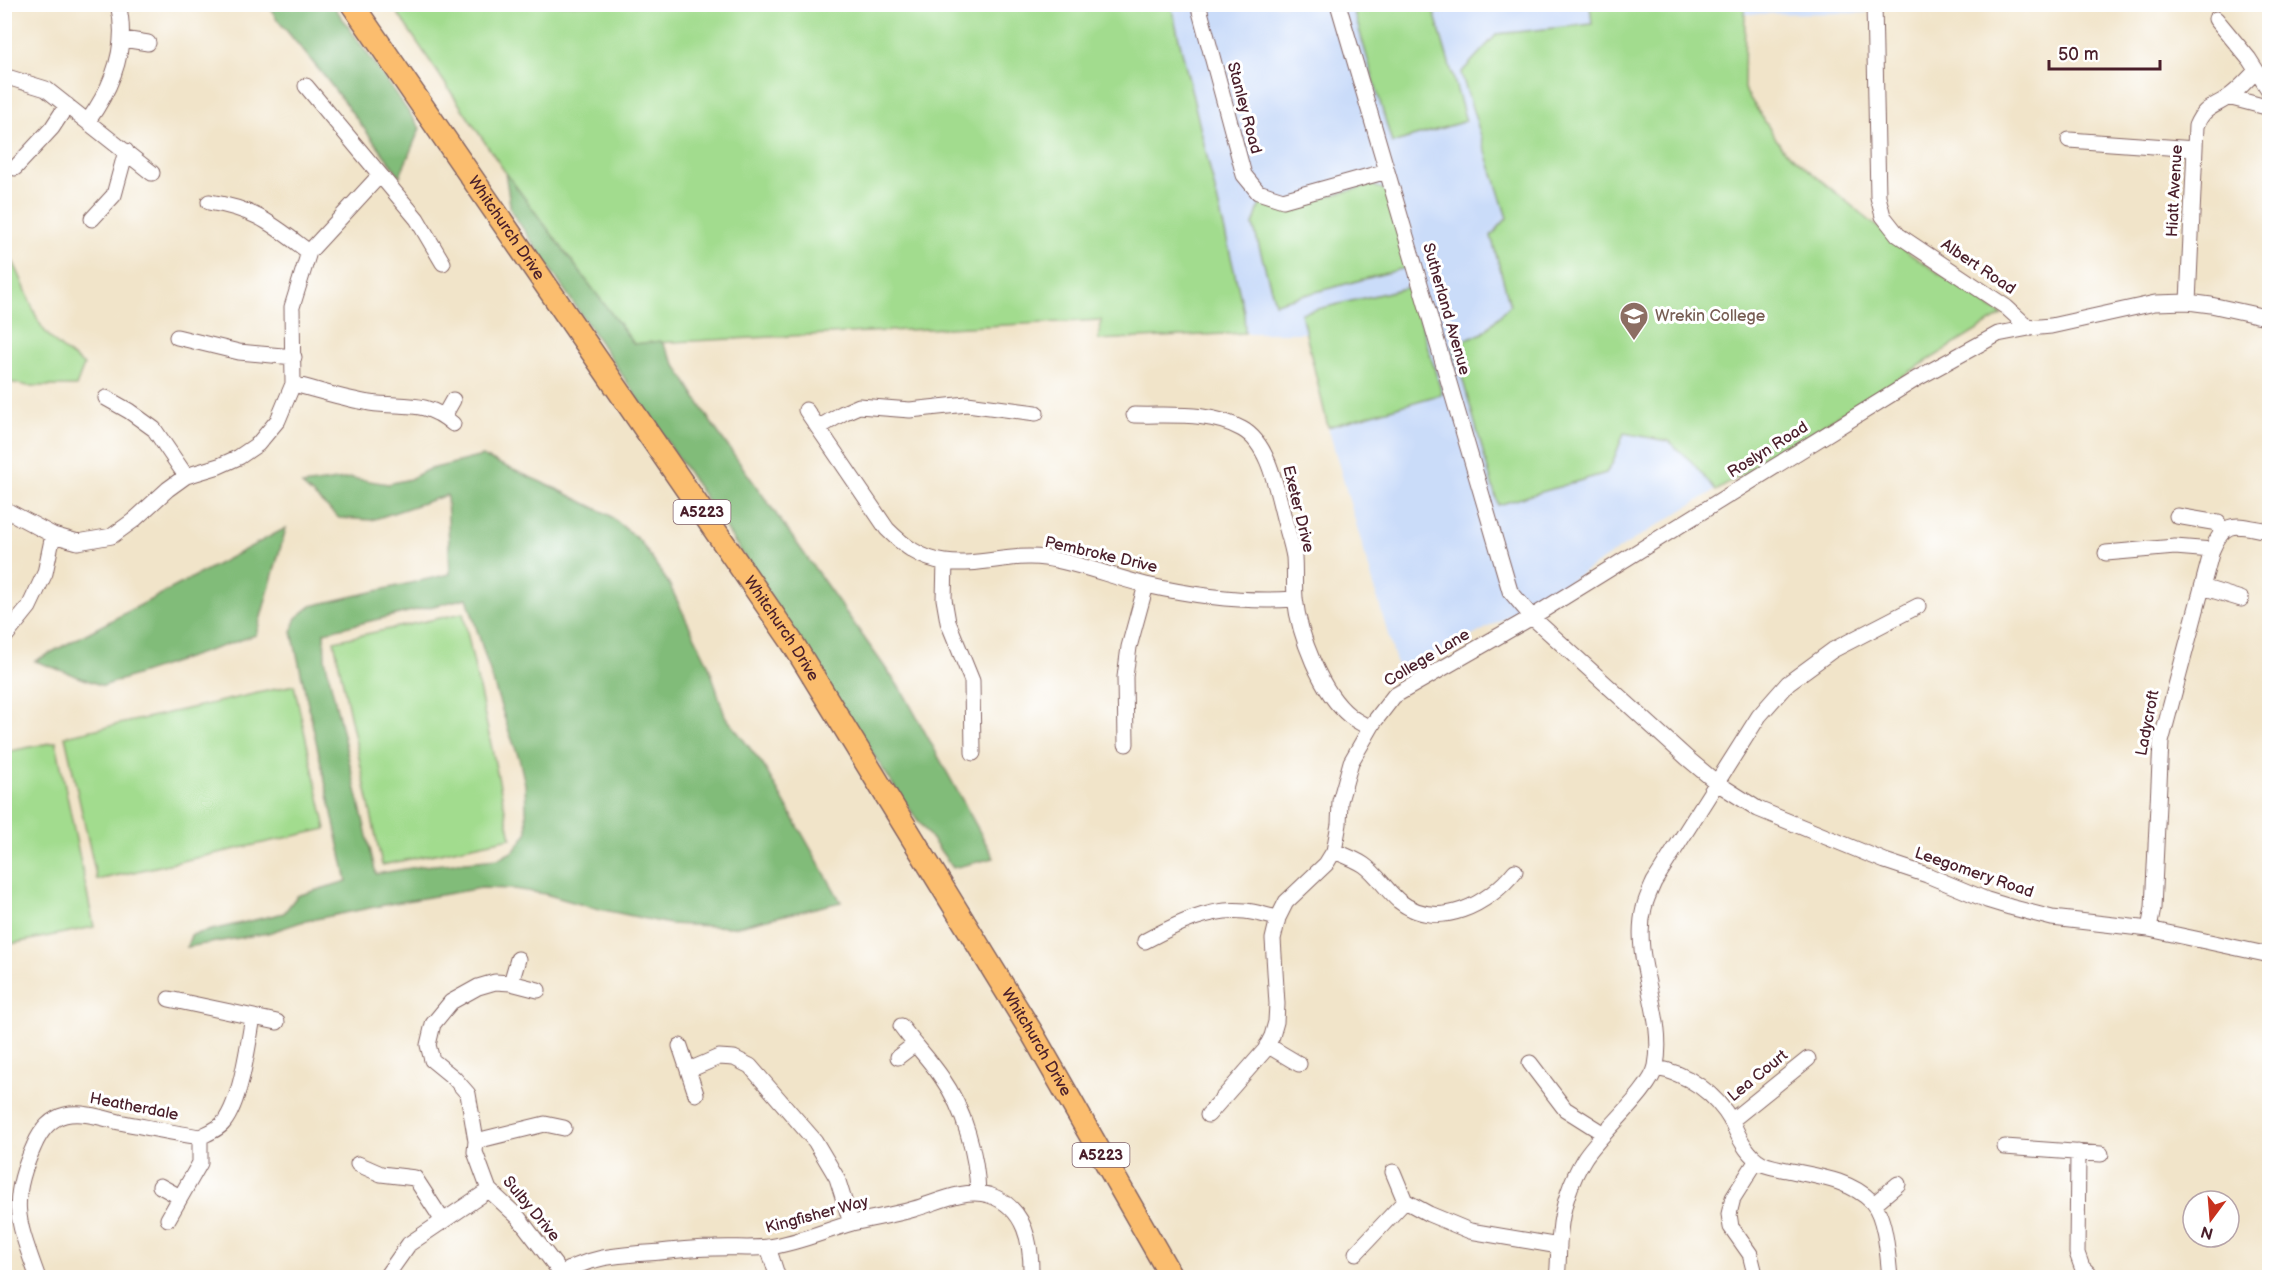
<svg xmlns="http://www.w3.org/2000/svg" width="2274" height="1282" font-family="'Balsamiq Sans',sans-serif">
	<rect width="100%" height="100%" fill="#fff"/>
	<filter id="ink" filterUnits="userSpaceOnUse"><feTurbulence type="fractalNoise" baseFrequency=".0167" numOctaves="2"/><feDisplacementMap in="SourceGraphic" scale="12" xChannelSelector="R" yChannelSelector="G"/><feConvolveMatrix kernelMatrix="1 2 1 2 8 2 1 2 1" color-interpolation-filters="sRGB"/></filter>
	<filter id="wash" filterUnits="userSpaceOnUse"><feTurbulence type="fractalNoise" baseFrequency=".008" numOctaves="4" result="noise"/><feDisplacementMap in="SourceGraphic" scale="24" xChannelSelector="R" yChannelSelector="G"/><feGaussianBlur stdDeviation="1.35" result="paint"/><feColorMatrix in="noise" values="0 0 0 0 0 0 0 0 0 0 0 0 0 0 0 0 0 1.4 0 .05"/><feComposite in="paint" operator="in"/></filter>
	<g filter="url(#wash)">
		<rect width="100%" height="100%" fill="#f1e4c9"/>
		<path fill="#cadcf9" d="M392,5H1866L1867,13L1745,14L1744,89L1782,148L1910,254L2002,315L1627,544L1566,584L1400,676L1328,427L1305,333H1245L1098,340L1101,320L634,344L505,172Z"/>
		<path fill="#a2dc8e" stroke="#767e5c" stroke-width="1.5" d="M392,5H1171L1244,312L1245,333L1098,340L1101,320L634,344L505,172Z
			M1352,5H1432L1466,121L1392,143Z
			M1590,5H1745L1744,89L1782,148L1910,254L2002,315L1716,491L1692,462L1668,441L1624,433L1612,464L1606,473L1498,505L1453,345L1483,333L1510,305L1491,236L1507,218L1461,73L1497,34L1592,24Z
			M1372,185L1386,191L1409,267L1275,303L1253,225L1261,201L1282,208Z
			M5,249C21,271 27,298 39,322C49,341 68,353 84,365L76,386H28L5,381Z
			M1410,287L1442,394L1328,427L1301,313Z
			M463,613L511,838L382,865L334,641Z
			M294,685L326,829L97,880L65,736Z
			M56,742L94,927L5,945V752Z"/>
		<path fill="#81bc79" stroke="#666e52" stroke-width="1.5" fill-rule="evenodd" d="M269,5H333L420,128L400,176L325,77L276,18Z
			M505,172L634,344L661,341L712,424L904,694L994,858L953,868L903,800L719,518L511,211Z
			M482,456L559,490L609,515L640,541L669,584L709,666L725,716L763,765L841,902L733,927L670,924L590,907L545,894L514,889L481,888L389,904L301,922L268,933L187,947L191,935L284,913L297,896L347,881L292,632L296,618L311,606L450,574L447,495L372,520L339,518L302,485L351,478L388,484L410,479L427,470ZM467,598L508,729L519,758L525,784L527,833L514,851L498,859L423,866L376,874L325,659L324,632Z
			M286,528L256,635L103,686L35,661Z"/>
	</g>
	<g filter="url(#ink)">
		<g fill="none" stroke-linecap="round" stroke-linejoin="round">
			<g stroke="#846462" stroke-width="17">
				<path id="street" d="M1198,4L1244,175L1258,192L1283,200L1387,171
					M1338,4L1510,591L1532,617L1687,758L1717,783L1758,809L1885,861L1927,875L1987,900L2010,907L2052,918L2149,929L2270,955
					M1874,4L1878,197L1883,216L1898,235L2006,307L2029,328
					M2216,19L2249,59L2270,92
					M123,39L148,43
					M4,76L46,89L152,173
					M306,86L417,219L443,263
					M2228,97L2270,108
					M88,121C113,86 129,47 118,4
					M2069,140L2195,149
					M15,168L52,128L67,105
					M209,202C256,209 273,225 309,252
					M92,219L114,195L126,151
					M2188,302L2196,126C2204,107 2212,108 2227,98C2238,91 2247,80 2256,71
					M177,337L239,352L294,357
					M293,384C318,390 344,399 370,403C403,408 425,399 453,424
					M106,398L129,411L154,429L186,476
					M806,410L887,529C904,546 921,559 945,562C979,567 1011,553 1045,558C1080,563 1112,577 1146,585C1195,596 1245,603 1295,599
					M1134,415C1170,416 1210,411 1242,429C1270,444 1277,493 1285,522C1288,533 1292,545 1294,557C1295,571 1294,585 1295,598C1299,635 1321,693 1350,716C1356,721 1363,724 1370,728
					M444,416L453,400
					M818,428L843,413L859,406L910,410L967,404L1036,413
					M4,509L53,535L78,542L112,536L134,520L168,489L186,476L219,466L239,457L258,444L278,420L293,384L292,307L309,252L379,176
					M2177,516L2218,523L2221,531
					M2106,553L2175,547L2212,550
					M945,562L944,599L948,622L972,681L973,753
					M2202,587L2241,599
					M4,638L29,607L45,573L53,535
					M1126,744L1125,677L1129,647L1146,585
					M1334,851C1344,855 1355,859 1364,865C1377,874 1386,890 1399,901C1438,932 1489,904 1515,871
					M2149,929L2153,908L2161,742L2212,550C2226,516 2239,527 2270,531
					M1145,941C1175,925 1209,907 1245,911C1256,912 1267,916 1278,918
					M511,983L518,959
					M538,990L511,983L495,982L478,987L451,1002L433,1024L428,1045L432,1060L454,1078L468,1094L476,1141L475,1152L489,1190L518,1217L561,1273
					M169,999L277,1022
					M901,1026C914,1044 930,1060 942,1078C964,1109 977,1155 978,1193
					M1267,1045L1299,1064
					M680,1046L696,1094
					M898,1057L915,1044
					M1530,1063L1565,1109L1603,1133
					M1656,1068C1688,1073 1716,1094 1732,1122C1738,1135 1745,1151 1757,1160C1765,1167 1778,1168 1787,1170C1816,1176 1851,1180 1872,1202C1886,1217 1888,1258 1890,1278
					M689,1070L719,1057L734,1058L750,1066L815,1141L837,1178L851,1223
					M1208,1115L1265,1050L1272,1036L1276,1022L1277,1004L1273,939L1278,918L1286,902L1326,864L1334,851L1339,824L1340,801L1351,762L1374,722L1394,696L1532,617L1916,379L1998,334L2029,328L2051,326L2155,303L2188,302L2211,305L2270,318
					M1731,1121L1808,1059
					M476,1141L545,1124L564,1128
					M2005,1147L2101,1154
					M2078,1152L2077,1253L2082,1267L2093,1278
					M358,1164L381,1174L415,1178L443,1221
					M160,1186L180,1197
					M1405,1201L1429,1214L1470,1231L1559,1246
					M1874,1204L1898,1184
					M168,1219L200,1163V1137
					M768,1247L778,1278
					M1356,1253L1405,1201L1393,1172
					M38,1278C18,1222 8,1203 34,1146C40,1132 49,1119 65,1115C82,1111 103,1118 119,1122C146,1127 173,1133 200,1137C208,1133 219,1129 224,1122C241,1100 248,1045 253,1017
					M385,1278L409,1244L489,1190
					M556,1278C585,1255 625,1255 660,1252C678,1250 696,1248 715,1248C732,1247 752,1249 769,1247C798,1243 824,1231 852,1223C873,1218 894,1215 914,1209C938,1202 964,1188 989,1195C1026,1207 1032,1244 1031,1278
					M1557,1278C1559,1263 1558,1247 1560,1232C1562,1207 1571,1180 1584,1159C1600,1133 1651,1091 1656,1066C1666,1013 1631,960 1644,908C1646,899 1650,891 1654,882L1759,716L1788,683L1833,650L1918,606
					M1756,1278L1750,1254L1731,1227L1729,1214L1733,1198L1757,1160"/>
			</g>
			<g stroke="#846462" stroke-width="25">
				<g id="primary">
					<path id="s1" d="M352,4L792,642L1032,1033L1172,1278"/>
				</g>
			</g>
			<use href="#street" stroke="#fff" stroke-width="15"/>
			<use href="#primary" stroke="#fbbd6e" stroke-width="22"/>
		</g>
	</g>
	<defs>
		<g id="school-pin" transform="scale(1.5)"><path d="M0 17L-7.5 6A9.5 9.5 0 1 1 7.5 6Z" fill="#8d6e63" stroke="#fff"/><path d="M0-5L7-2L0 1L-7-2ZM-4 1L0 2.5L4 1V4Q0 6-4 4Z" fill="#fff"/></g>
	</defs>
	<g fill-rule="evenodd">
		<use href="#school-pin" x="1634" y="316"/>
	</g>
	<g text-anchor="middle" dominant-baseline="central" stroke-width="6" stroke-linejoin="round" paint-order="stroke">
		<g fill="#fff" stroke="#80626b" stroke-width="1.5">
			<rect x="673.5" y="500" width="57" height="24" rx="4.5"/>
			<rect x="1072.5" y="1143" width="57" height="24" rx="4.5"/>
		</g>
		<g font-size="15" font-weight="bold" fill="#4a1f2b">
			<text x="702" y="512">A5223</text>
			<text x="1101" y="1155">A5223</text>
		</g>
		<g font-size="16" fill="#4a1f2b" stroke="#fff">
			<text transform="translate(1244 108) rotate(75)">Stanley Road</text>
			<text transform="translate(2175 191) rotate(-87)">Hiatt Avenue</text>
			<text stroke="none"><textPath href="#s1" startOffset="272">Whitchurch Drive</textPath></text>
			<text transform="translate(1978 267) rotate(34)">Albert Road</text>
			<text transform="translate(1446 309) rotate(74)">Sutherland Avenue</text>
			<text transform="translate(1768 450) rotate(-32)">Roslyn Road</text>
			<text transform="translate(1298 509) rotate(76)">Exeter Drive</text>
			<text transform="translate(1101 555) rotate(13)">Pembroke Drive</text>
			<text stroke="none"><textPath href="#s1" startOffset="758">Whitchurch Drive</textPath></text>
			<text transform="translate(1427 658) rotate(-31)">College Lane</text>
			<text transform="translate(2148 723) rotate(-79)">Ladycroft</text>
			<text transform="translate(1974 873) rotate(19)">Leegomery Road</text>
			<text stroke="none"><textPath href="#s1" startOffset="1244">Whitchurch Drive</textPath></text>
			<text transform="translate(1758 1076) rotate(-39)">Lea Court</text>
			<text transform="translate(134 1107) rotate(11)">Heatherdale</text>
			<text transform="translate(531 1209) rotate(50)">Sulby Drive</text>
			<text transform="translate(817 1215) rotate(-15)">Kingfisher Way</text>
		</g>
		<g font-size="16" fill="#785e54" stroke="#fff" text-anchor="start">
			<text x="1655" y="316">Wrekin College</text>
		</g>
	</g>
	<rect width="2274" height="1282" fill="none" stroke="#fff" stroke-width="24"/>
	<g transform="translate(2211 1219) rotate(196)"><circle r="28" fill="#ffffff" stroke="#b7a5aa" stroke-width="1.5"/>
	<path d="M0-4.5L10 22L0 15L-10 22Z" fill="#c8321e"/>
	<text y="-9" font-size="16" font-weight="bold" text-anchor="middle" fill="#4a1f2b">N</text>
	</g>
	<path d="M2049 60v9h111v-9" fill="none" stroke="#4a1f2b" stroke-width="3"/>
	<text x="2058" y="60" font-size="18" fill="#4a1f2b" stroke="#ffffff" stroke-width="4.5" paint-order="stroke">50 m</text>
</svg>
